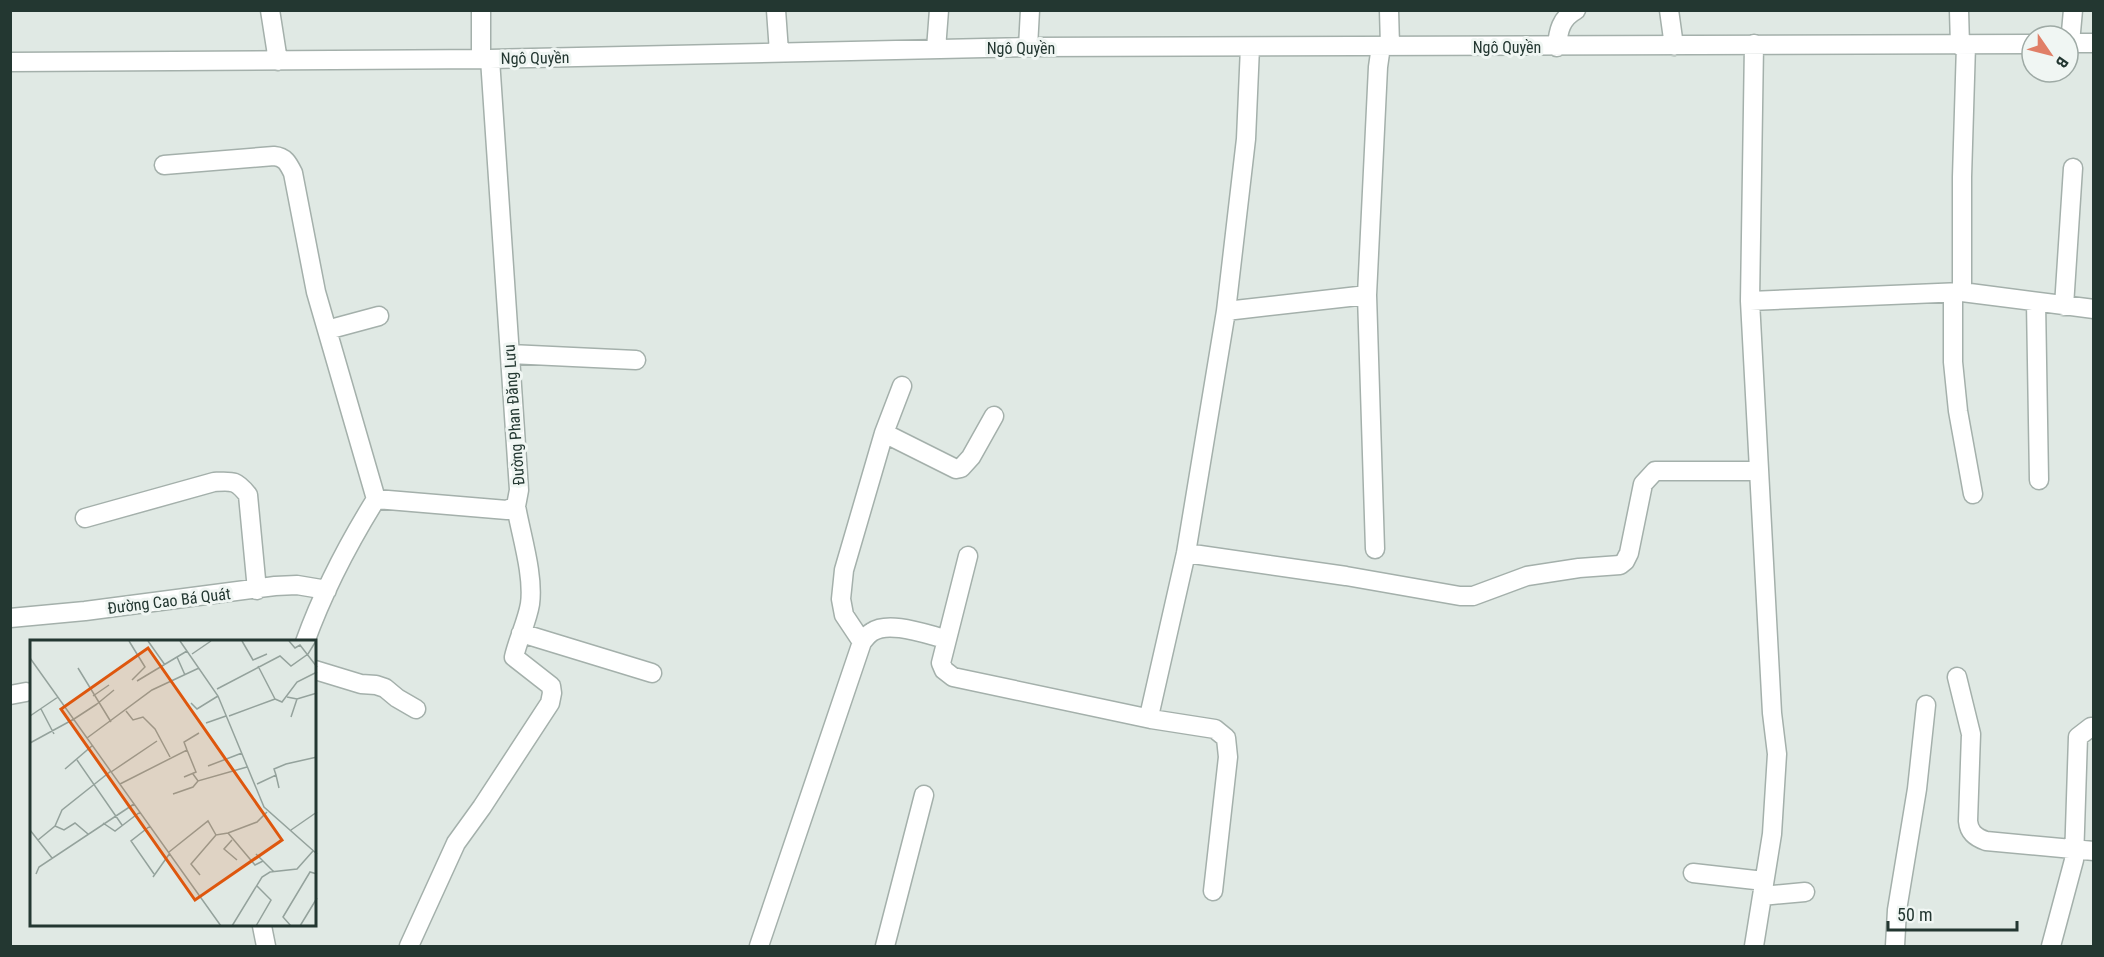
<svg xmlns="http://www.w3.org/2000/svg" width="2104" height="957" font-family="'Roboto Condensed',sans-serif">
	<rect width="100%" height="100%" fill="#e0e9e4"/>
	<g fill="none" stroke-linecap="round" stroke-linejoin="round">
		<g stroke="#a4b0ab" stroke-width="21">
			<path id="minor" d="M270,10L278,61
				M481,10V59
				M776,10L779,52
				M1389,10L1390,46
				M1669,10L1674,46
				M1959,10L1960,46
				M2068,43H2094
				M2070,43L2073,10
				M1028,47L1030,10
				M1557,47C1558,31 1561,18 1576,10
				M936,49L939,10
				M10,62L490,59L1028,47L2032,44
				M164,165L274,156C285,157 288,163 293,173L316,292L376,499
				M1962,292V177L1966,45
				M1953,293V362L1958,411L1973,494
				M1750,301L1962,292L2094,309
				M2036,302L2039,480
				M2064,306L2073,168
				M1226,311L1367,295
				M327,330L379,316
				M510,354L636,360
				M884,433L956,469L961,468L971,457L994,416
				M85,518L214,482C233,481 236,480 248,495L257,590
				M1375,549L1367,295L1378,67L1381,46
				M1186,553L1346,576L1460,596H1473L1527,576L1579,568L1620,565L1625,561L1629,553L1643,484L1655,471H1758
				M968,556L941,663L944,670L953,677L1151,719L1150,712L1186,553L1226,311L1246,139L1250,47
				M10,618L85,611L275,586L297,585L327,590
				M521,633L652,673
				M305,642C323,592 348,544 376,499L507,510L516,506L519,490L490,59
				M862,642L844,615L841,599L844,570L884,433L902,386
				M315,670L361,684L376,685L385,688L397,698L416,709
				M1957,677L1971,734L1968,821C1969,832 1975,837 1986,841L2094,851
				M10,695L26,692
				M1151,719L1215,729L1226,738L1228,757L1213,891
				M1693,873L1764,881
				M1762,896L1805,892
				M262,926L266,946
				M409,946L456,843L482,807L550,703L552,693L551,686L514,657C518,639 527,622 530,604C534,575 521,535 516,506
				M759,946L862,642C865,639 868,634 872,632C889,620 928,635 946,639
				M885,946L924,795
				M1754,946L1772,834L1777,754L1772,713L1750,301L1754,44
				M1895,946L1897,910L1917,789L1926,705
				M2051,946L2074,860L2078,737L2091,727"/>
		</g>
		<use href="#minor" stroke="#fff" stroke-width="18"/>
	</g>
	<g text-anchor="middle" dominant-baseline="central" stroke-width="6" stroke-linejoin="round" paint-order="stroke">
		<g font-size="16" fill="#233731" stroke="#f0f6f3">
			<text x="1507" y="47">Ngô Quyền</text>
			<text x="1021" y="48">Ngô Quyền</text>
			<text transform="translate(535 58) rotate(-1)">Ngô Quyền</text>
			<text transform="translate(514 415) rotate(-94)">Đường Phan Đăng Lưu</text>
			<text transform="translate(169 601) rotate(-7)">Đường Cao Bá Quát</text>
		</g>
	</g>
	<g transform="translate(30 640)">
		<rect width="286" height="286" fill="#e0e9e4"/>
		<path fill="none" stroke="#94a29c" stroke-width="1.5" d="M99,1L115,27L102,40M118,1L135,25M150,1L188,56L234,167L287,214M212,1L223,20L237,14M259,1L265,8L270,5L287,27M162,14L181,1M147,17L155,35M0,18L191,286M48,28L81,82M107,41L157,11M187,49L250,16L261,26L278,14L286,1M63,56L79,45M257,57L267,59L287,53M245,59L252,62L267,42L287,32M161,63L167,69L188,56M67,64L84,50M11,69L24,94M96,71L103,80L113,77L125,89L140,117M0,76L28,57M199,76L245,59L228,26M261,77L267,59M44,79L67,64M176,83L196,76M57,98L122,50L169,28M0,103L44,79M157,110L154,102L169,93M47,120L92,185M178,126L212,113M35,129L63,105M81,132L127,101M163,134L168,141L217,127M246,135L244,129L256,124L287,117M90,144L157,110L166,132L154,137M227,144L246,135L249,148M143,154L163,147L168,141M73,183L85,191L110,172M25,186L34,190L45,183L58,194M120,186L101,201L124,234M0,190L22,218M261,190L287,172M198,193L225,225L233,221M8,200L25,186L32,170L81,131M202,200L194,209L207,220M139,212L178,181L186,195L198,193L227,182L237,172M226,214L244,232M6,234L9,227L104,164M170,235L161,224L186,195M123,237L140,213M202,286L232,237L240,232L267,229L283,211M226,286L241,260L227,246M261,286L253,277L280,232L287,234M270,286L287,258"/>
		<path fill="#de570e" fill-opacity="0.15" stroke="#de570e" stroke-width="3" d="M118,8L252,200L165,260L31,69Z"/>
		<rect width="286" height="286" fill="none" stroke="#233731" stroke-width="3"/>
	</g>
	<rect width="2104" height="957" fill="none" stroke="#233731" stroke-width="24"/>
	<g transform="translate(2050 54) rotate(125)"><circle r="28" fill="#f0f6f3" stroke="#9eaaa5" stroke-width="1.5"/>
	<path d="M0-4.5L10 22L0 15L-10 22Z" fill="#e07f67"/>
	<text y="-9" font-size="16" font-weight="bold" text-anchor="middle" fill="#233731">B</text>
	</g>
	<path d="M1888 921v9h129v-9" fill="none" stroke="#233731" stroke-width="3"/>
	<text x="1897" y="921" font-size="18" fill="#233731" stroke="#f0f6f3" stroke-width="4.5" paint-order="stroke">50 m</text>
</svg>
